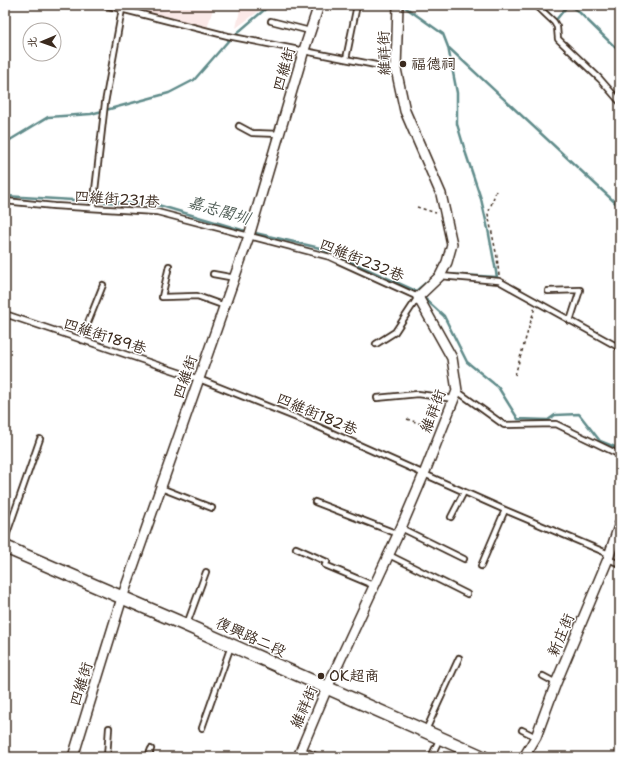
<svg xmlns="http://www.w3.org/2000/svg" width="625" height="762" font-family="'Shantell Sans','LXGW WenKai TC',sans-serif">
	<rect width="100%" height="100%" fill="#fff"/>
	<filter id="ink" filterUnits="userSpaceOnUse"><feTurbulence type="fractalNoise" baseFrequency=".025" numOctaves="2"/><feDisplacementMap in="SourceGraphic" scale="8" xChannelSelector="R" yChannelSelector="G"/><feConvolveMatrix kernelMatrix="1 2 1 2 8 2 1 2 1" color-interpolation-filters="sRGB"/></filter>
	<g filter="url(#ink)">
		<path fill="#fbe9e8" d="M111,5H214L207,29Z
			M241,5H267L236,28Z"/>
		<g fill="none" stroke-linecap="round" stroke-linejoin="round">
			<path stroke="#618c8b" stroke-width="2.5" d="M402,5L443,34L448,47L457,93V124L466,154L481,199L488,229L497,277L443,274
				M540,5L556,20L568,5
				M569,5L579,12L620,52
				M449,48L620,207
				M5,143L48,117L91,114L169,93L194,80L229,40L270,5
				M5,196L158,205L242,230L320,248L416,291L419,293
				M416,291L428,281
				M422,296L444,316L467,362L498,387L518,419L548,420L555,415L579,414L600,441L620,449"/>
			<g stroke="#3b2a1e" stroke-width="8">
				<path id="lane" d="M105,5L228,36L396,69
					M536,5L554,22L557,27L558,39L600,79L620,102
					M271,21L310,31
					M346,59L357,5
					M239,126L252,133L280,134
					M5,201L54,206L157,212L330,257L418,297L395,332L376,344
					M93,208L105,103L122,9
					M169,266L162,297L197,296L225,306
					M213,274L235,278
					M440,276L499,281L620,348
					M548,291L580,290L570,321
					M5,314L199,379L312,424L505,510L609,554
					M81,340L103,285
					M457,391L504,425L556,424L620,455
					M377,398L418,394L454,399
					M161,488L212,508
					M315,502L398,534
					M451,517L464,492
					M401,528L464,559
					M5,539L40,439
					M296,548L327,562L325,565L375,586
					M389,555L467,594
					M608,559L620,564
					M481,566L505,510
					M187,624L206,572
					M543,676L556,683
					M202,728L231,646
					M426,730L459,658
					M522,730L536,737
					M300,749L318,757
					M107,757L109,728
					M148,757L151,749
					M431,757L440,738"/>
			</g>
			<g stroke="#3b2a1e" stroke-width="12">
				<path id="street" d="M73,757L122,598L249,236L304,50L319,5
					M298,757L327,688L401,528L424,474L457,391L452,358L418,297L440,276L447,262L452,244L441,194L405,111L396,69L398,5
					M524,757L536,737L556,683L608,559L620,523"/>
			</g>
			<g stroke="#3b2a1e" stroke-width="15">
				<path id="secondary" d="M5,547L186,625L483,757"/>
			</g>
			<path stroke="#3b2a1e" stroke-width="1.5" stroke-dasharray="3 3" stroke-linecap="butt" d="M496,191L488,214L497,257L499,275
				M417,207L436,213
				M515,375L535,307
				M407,419L433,428"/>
			<use href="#lane" stroke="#fff" stroke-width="4.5"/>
			<use href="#street" stroke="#fff" stroke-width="9"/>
			<use href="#secondary" stroke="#fff" stroke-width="12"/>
		</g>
	</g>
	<g fill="#3b2a1e" stroke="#fff" stroke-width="1.5">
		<circle cx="403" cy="64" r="4"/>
		<circle cx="321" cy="676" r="4"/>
	</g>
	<g text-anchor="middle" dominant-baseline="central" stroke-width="3" stroke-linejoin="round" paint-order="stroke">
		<g font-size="15" fill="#3b2a1e" stroke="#fff">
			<text transform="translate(384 53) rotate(-91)">維祥街</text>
			<text transform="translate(284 69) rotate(-74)">四維街</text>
			<text transform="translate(117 199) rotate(4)">四維街231巷</text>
			<text transform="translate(362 260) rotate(22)">四維街232巷</text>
			<text transform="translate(105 336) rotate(18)">四維街189巷</text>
			<text transform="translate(185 377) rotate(-71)">四維街</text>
			<text transform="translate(433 411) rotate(-69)">維祥街</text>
			<text transform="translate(317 414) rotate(23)">四維街182巷</text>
			<text transform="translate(561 635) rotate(-67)">新庄街</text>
			<text transform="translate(251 637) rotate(24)">復興路二段</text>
			<text transform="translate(81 684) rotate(-73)">四維街</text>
			<text transform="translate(304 707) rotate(-66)">維祥街</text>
		</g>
		<g font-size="15" fill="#3b2a1e" stroke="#fff" text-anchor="start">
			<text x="411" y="64">福德祠</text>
			<text x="329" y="676">OK超商</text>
		</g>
		<g font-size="16" font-style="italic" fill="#4e5b54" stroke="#fff">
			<text transform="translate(219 210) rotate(16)">嘉志閣圳</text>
		</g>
	</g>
	<rect width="625" height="762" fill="none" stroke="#fff" stroke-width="20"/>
	<rect x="10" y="10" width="605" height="742" fill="none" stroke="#3b2a1e" stroke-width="1.5" filter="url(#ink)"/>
	<g transform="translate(42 42) rotate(268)"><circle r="19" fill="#ffffff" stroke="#b1aaa5"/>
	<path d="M0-3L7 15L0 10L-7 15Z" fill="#3b2a1e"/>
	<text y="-6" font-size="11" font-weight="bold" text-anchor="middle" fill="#3b2a1e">北</text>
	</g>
</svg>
